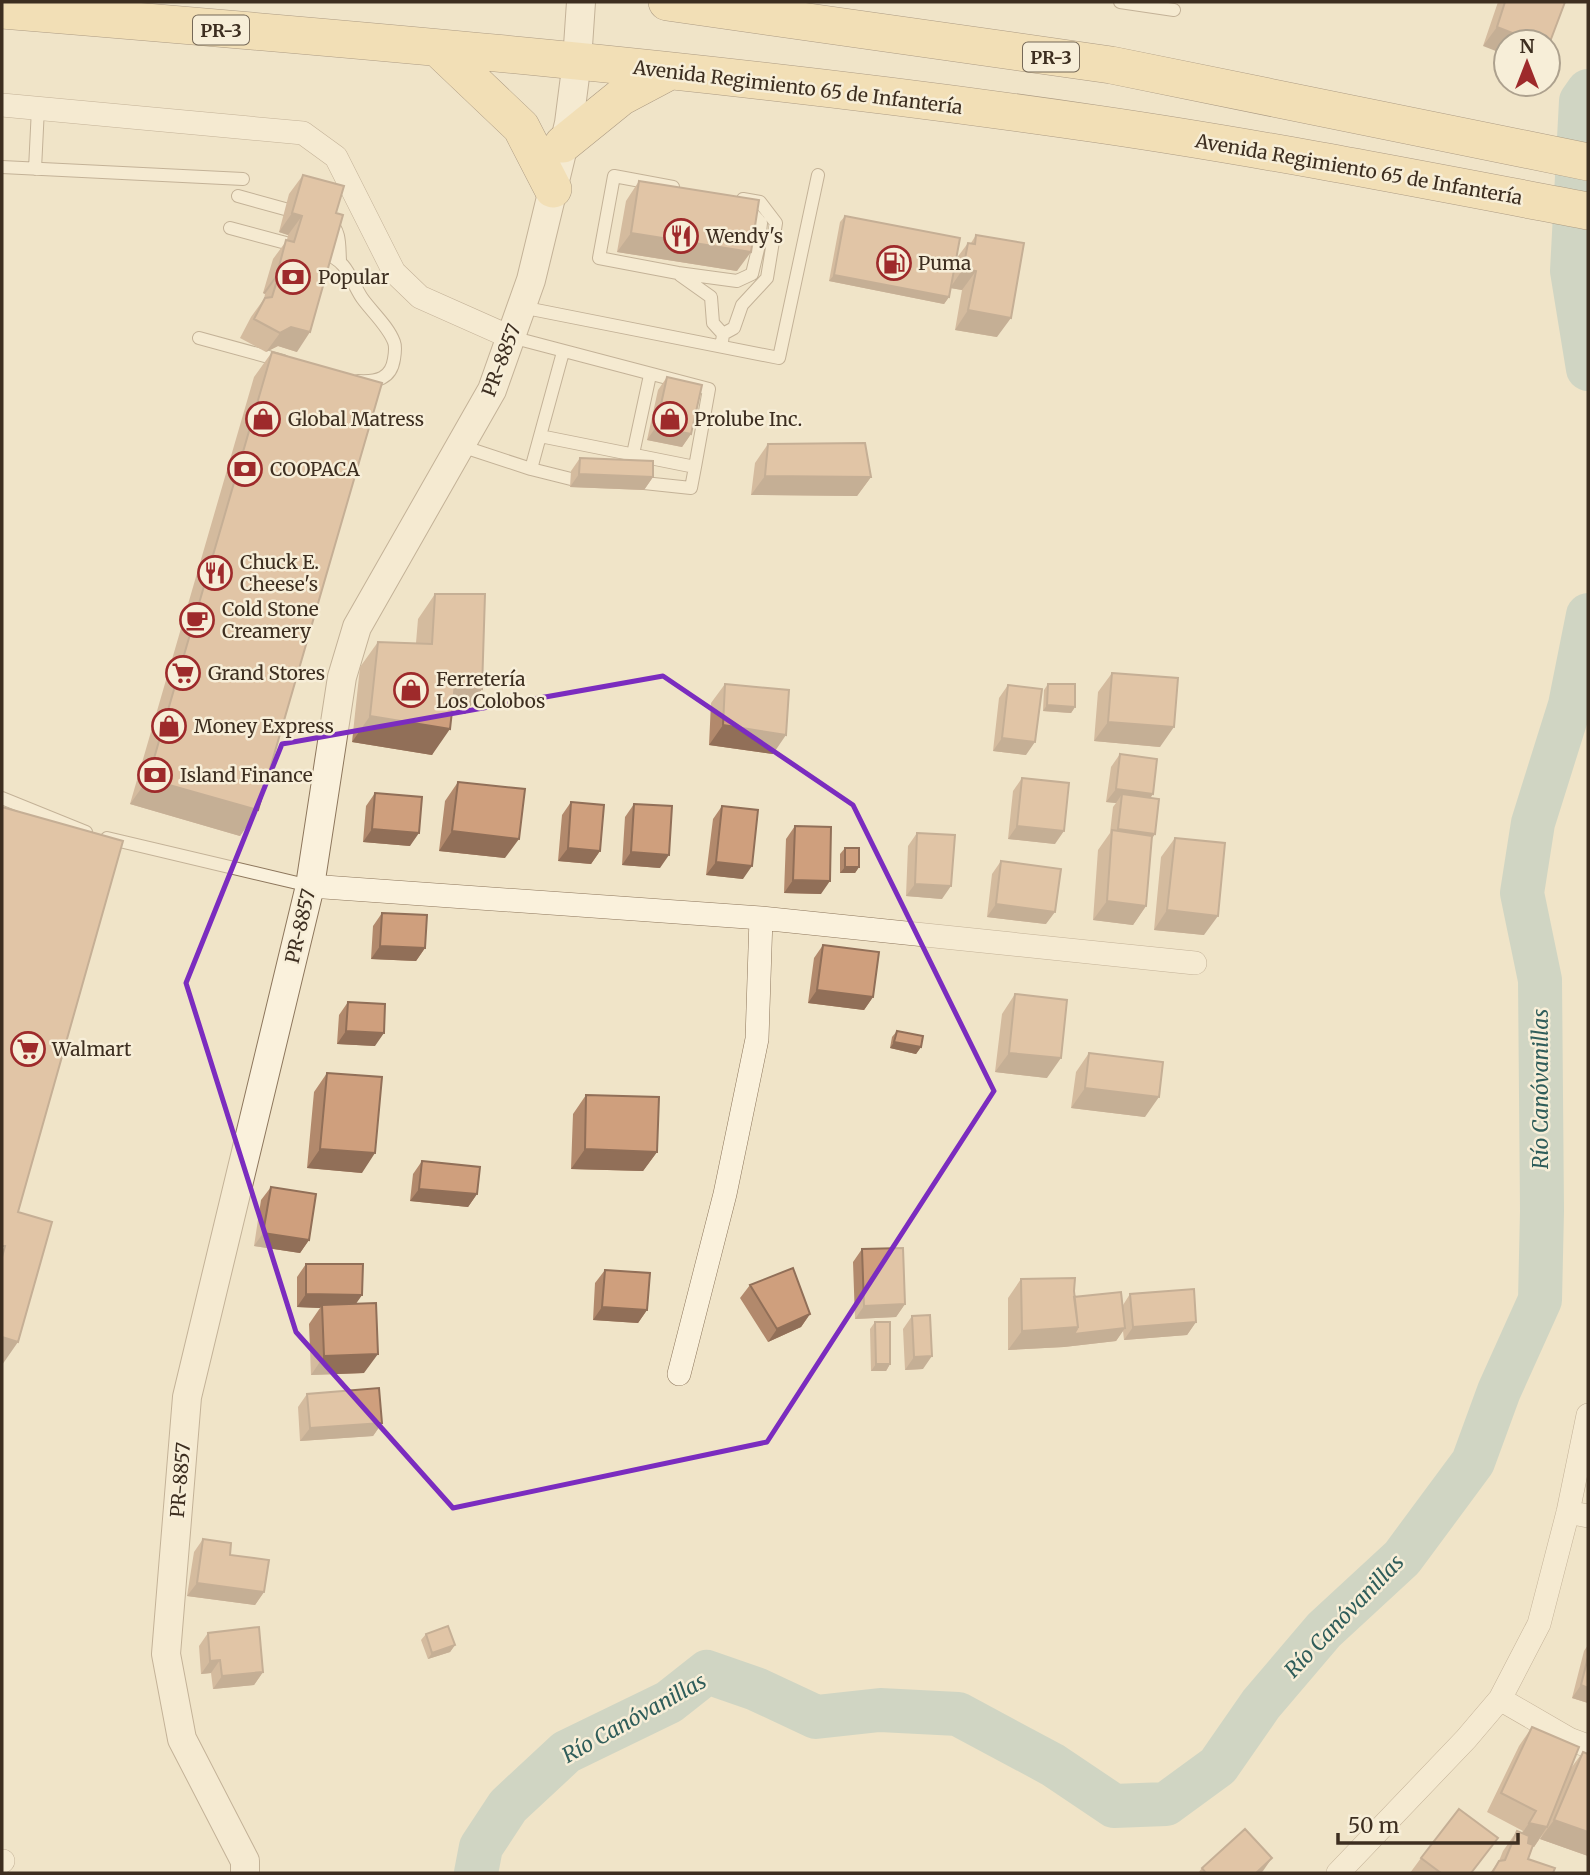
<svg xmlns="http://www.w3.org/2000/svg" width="1590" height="1875" font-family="Merriweather,serif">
	<rect width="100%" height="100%" fill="#f0e4c8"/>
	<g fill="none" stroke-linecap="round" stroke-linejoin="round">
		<path stroke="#a9c4bc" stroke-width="44" d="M1588,91L1581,101L1572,271L1588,369
			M476,1873L481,1847L508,1806L566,1752L669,1702L707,1672L756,1689L816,1717L880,1710L958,1714L1053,1765L1114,1806L1166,1804L1218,1766L1261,1704L1324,1630L1402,1558L1473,1462L1499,1391L1540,1300L1542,1211L1540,980L1522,893L1533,823L1570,705L1588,615"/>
		<g stroke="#8d765c" stroke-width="14">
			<path id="service" d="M1120,2L1174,10
				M2,167L243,179
				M35,169L38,108
				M673,187L614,176L599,258L678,273L737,281L752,274L758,249L761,223L752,213L744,211
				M238,196L285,209
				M329,222C341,230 339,247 340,260
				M230,228L286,243
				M324,253C349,262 349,278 362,298C372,312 388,326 394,342C396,347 395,353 394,359C391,379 377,382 358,381
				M680,275L711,297L713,323L723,334L722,342
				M521,307L779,358L818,175
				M723,334L734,328L742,305L767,278L776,223L760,202L743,199
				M511,337L709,389L695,467L540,436L563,352
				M199,338L283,361
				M461,446L531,469L571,479
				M633,454L650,375
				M531,469L540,436
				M644,483L691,488L695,467
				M2,798L86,832
				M107,838L310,886"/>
		</g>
		<g stroke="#8d765c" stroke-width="24">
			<path id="minor" d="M2,105L303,133L336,157L394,272L420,297L510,337
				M310,886L761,918L1195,963
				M679,1374L725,1194L757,1039L761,918
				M1568,1512L1588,1516
				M1500,1699L1569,1739L1588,1746
				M2,1861H3
				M1338,1873L1466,1739L1500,1699L1539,1624L1568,1512L1588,1415"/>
		</g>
		<g stroke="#8d765c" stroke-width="30">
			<path id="tertiary" d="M245,1873V1861L182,1739L166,1654L187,1397L310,886L342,677L357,627L492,390L531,280L569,123L577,61L581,2"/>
		</g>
		<g stroke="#5b4430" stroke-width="38">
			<path id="primary" d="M667,2L1111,65L1588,162
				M2,10C367,40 734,71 1097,124C1262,148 1425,180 1588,211
				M439,49L521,127L553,189
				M563,144L621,97L670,71"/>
		</g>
		<use href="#service" stroke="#faf1dc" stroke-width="12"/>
		<use href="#minor" stroke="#faf1dc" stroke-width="23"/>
		<use href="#tertiary" stroke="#faf1dc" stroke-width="28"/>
		<use href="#primary" stroke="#f3d9a0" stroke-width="37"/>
	</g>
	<path fill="#b2896c" d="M1498,2H1565L1483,46Z
		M303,175L297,352L278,346L266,352L240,338L251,317L264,299L265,294L263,293L273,259L287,240L288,235L279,232L289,194Z
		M639,181L737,271L617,252L626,201Z
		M845,216L956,259L968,243H971L976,235L997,337L955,330L962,290L951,288L949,297L944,304L829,281L840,222Z
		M272,352L258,810L240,836L130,804L254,377Z
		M667,377L691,434L682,447L647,440L658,390Z
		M768,444L871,477L857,496L751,495L755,463Z
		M580,458L653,477L644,490L570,487L571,471Z
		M435,594L482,689L465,714L452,712L432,755L352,742L360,667L378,642L416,643L418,619Z
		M1112,673L1160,747L1094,741L1098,692Z
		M725,684L773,754L709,745L711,703Z
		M1048,684L1075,707L1071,713L1043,711L1044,690Z
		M1008,685L1026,755L993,751L999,698Z
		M1120,754L1153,794L1150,798L1155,834L1152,838L1146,906L1133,925L1093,920L1098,850L1110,833L1113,807L1116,803L1106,802L1111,767Z
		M1022,778L1055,844L1008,839L1013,791Z
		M458,782L505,858L439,851L445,801Z
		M375,793L410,846L363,842L366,806Z
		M571,802L600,851L591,864L558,861L562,815Z
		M634,804L660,868L622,865L625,817Z
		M722,806L743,879L706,875L713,819Z
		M795,826L821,894L784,893L786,839Z
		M917,833L942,899L906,896L908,846Z
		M1175,838L1204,935L1154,930L1161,857Z
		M845,848L859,867L855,873H840V854Z
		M1001,861L1046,924L987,917L992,874Z
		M382,913L425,948L416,961L371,959L373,926Z
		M823,945L873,997L864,1010L808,1003L814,958Z
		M1015,994L1047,1078L995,1072L1002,1014Z
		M348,1002L375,1046L337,1044L339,1015Z
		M897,1031L921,1047L916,1054L890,1048L892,1037Z
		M1089,1053L1145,1117L1071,1108L1076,1072Z
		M327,1073L362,1173L307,1168L314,1092Z
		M586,1095L657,1152L643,1171L571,1169L573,1114Z
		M422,1161L477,1194L468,1207L410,1201L413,1174Z
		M271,1187L309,1240L300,1253L254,1246L261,1200Z
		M862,1249L905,1304L896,1317L855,1319L853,1262Z
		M306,1264L362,1295L356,1303L364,1373L311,1375L309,1324L320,1308L297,1307V1277Z
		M605,1270L647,1310L638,1323L593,1320L595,1283Z
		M1021,1279L1074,1291V1297L1123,1305L1130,1294L1196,1322L1187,1335L1124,1340L1123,1331L1116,1341L1064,1347L1008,1350V1298Z
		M750,1285L810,1314L801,1327L768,1342L740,1298Z
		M912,1316L923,1369L905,1370L903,1329Z
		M875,1322L890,1364L886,1371H871L870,1329Z
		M307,1394L382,1423L373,1436L300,1441L298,1407Z
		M203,1539L230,1555L264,1592L255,1605L187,1596L194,1552Z
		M208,1633L263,1672L254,1685L213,1689L211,1673L201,1674L199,1646Z
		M426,1634L455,1645L450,1652L428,1659L421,1640Z
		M1588,1645V1703L1572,1698L1584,1651Z
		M1532,1727L1571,1768L1583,1752L1588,1856L1540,1839L1543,1834L1534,1847L1533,1846L1528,1859L1553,1873H1490L1499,1861L1503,1851L1517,1831L1521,1833L1523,1831L1487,1812L1519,1746Z
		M1421,1858L1472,1873H1410Z
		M1202,1868L1263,1871L1260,1873H1198Z"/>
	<path fill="#916f58" d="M1497,27L1535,42H1506V55L1483,46Z
		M292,213L302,216L288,235L279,232Z
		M631,233L751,252L737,271L617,252Z
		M963,269L976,271L962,290L950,288Z
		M277,274H279L265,294L263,293Z
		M834,275L949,297L944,304L829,281Z
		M968,310L1011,318L997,337L955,330Z
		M291,327L310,332L297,352L278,346L266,352L280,333Z
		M656,427L691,434L682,447L647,440Z
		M579,474L653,477L644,490L570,487Z
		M765,476L871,477L857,496L751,495Z
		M455,684L482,689L465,714L437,710Z
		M1047,705L1075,707L1071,713L1043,711Z
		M370,716L450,729L432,755L352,742Z
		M1108,722L1174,727L1160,747L1094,741Z
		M723,725L786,735L773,754L709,745Z
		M1002,738L1035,742L1026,755L993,751Z
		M148,779L258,810L240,836L130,804Z
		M1116,789L1153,794L1144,807L1122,794L1116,803L1106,802Z
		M1017,826L1064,831L1055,844L1008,839Z
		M372,829L419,833L410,846L363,842Z
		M1118,829L1155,834L1146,847L1111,839Z
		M452,831L519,839L505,858L439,851Z
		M568,848L600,851L591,864L558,861Z
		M631,852L669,855L660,868L622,865Z
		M716,862L752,866L743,879L706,875Z
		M845,867H859L855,873H840Z
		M793,880L830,881L821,894L784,893Z
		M915,884L951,886L942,899L906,896Z
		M1107,901L1146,906L1133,925L1093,920Z
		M996,904L1055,912L1046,924L987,917Z
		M1167,910L1218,916L1204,935L1154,930Z
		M380,946L425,948L416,961L371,959Z
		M817,990L873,997L864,1010L808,1003Z
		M346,1031L384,1033L375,1046L337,1044Z
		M894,1042L921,1047L916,1054L890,1048Z
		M1009,1053L1061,1058L1047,1078L995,1072Z
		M1085,1088L1159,1097L1145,1117L1071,1108Z
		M320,1149L375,1153L362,1173L307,1168Z
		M585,1149L657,1152L643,1171L571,1169Z
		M419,1189L477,1194L468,1207L410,1201Z
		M263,1233L309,1240L300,1253L254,1246Z
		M306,1294L362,1295L353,1308L322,1305L320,1308L297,1307Z
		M905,1304L896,1317L855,1319L864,1306Z
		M602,1307L647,1310L638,1323L593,1320Z
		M810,1314L801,1327L768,1342L777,1329Z
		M1196,1322L1187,1335L1124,1340L1133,1327Z
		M1078,1327L1125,1328L1116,1341L1064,1347L1008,1350L1022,1331Z
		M2,1337L18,1342L2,1365Z
		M378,1354L364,1373L311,1375L324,1356Z
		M932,1356L923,1369L905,1370L914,1357Z
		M876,1364H890L886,1371H871Z
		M382,1423L373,1436L300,1441L310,1428Z
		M197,1583L264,1592L255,1605L187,1596Z
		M455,1645L450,1652L428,1659L432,1653Z
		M220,1660L211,1673L201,1674L210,1661Z
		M263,1672L254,1685L213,1689L222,1676Z
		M1581,1685L1588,1688V1703L1572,1698Z
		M1554,1820L1588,1832V1856L1540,1839Z
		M1529,1823L1547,1827L1534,1847L1516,1842Z
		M1272,1858L1263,1871L1260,1873H1256Z"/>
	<path fill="#cf9f7d" stroke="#916f58" stroke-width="2" d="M1505,2H1565L1548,47V42H1535L1497,27Z
		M303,175L344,186L336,213L343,215L310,332L291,327L280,333L254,319L265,298L272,297L279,274H277L286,240L294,242L302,216L292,213Z
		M639,181L759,200L751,252L631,233Z
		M845,216L960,238L949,297L834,275Z
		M976,235L1024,243L1011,318L968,310L976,271L963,269L968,243L975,244Z
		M272,352L382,383L258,810L148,779Z
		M667,377L702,385L691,434L656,427Z
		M865,443L871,477L765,476L768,444Z
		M580,458L653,461V477L579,474Z
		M435,594H485L482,689L455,684L450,729L370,716L378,642L432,644Z
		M1112,673L1178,678L1174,727L1108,722Z
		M725,684L789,690L786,735L723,725Z
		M1048,684H1075V707L1047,705Z
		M1008,685L1042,689L1035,742L1002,738Z
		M1120,754L1157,759L1153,794L1116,789Z
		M1022,778L1069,783L1064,831L1017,826Z
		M458,782L525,789L519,839L452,831Z
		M375,793L422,797L419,833L372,829Z
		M1122,794L1159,799L1155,834L1118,829Z
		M571,802L604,805L600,851L568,848Z
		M634,804L672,806L669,855L631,852Z
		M722,806L758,810L752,866L716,862Z
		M2,807L123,841L18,1212L52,1222L18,1342L2,1337V1257L5,1246H2Z
		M795,826L831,827L830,881L793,880Z
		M1112,830L1152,836L1146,906L1107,901Z
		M917,833L955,835L951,886L915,884Z
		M1175,838L1225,843L1218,916L1167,910Z
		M845,848H859V867H845Z
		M1001,861L1061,869L1055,912L996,904Z
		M382,913L427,915L425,948L380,946Z
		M823,945L879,952L873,997L817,990Z
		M1015,994L1067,1000L1061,1058L1009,1053Z
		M348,1002L385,1004L384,1033L346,1031Z
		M897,1031L923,1036L921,1047L894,1042Z
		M1089,1053L1163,1062L1159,1097L1085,1088Z
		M327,1073L382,1077L375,1153L320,1149Z
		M586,1095L659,1097L657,1152L585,1149Z
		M422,1161L480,1167L477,1194L419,1189Z
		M271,1187L316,1194L309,1240L263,1233Z
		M903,1248L905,1304L864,1306L862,1249Z
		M306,1264H363L362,1295L306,1294Z
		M793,1268L810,1314L777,1329L750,1285Z
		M605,1270L650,1273L647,1310L602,1307Z
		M1075,1278L1074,1291L1078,1327L1022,1331L1021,1279Z
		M1194,1289L1196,1322L1133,1327L1130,1294Z
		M1121,1292L1125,1328L1074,1334L1078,1327L1074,1297Z
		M376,1303L378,1354L324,1356L322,1305Z
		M930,1315L932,1356L914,1357L912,1316Z
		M875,1322H890V1364H876Z
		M379,1388L382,1423L310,1428L307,1394Z
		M203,1539L231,1543L230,1555L269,1560L264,1592L197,1583Z
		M448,1626L455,1645L432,1653L426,1634Z
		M259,1627L263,1672L222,1676L220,1660L210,1661L208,1633Z
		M1588,1657V1688L1581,1685Z
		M1532,1727L1579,1747L1547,1827L1529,1823L1536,1811L1501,1793Z
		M1583,1752L1588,1754V1832L1554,1820Z
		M1459,1809L1498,1838L1471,1873H1441L1421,1858Z
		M1245,1829L1272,1858L1256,1873H1206L1202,1868Z
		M1517,1831L1529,1836L1528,1843L1533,1845L1528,1859L1555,1868L1553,1873H1492L1499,1861L1505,1860Z"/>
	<path d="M0 0H1590V1875H0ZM663,676L853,805L994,1091L767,1442L453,1508L296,1332L186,983L282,744Z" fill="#f0e4c8" fill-opacity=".55" fill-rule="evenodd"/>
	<path fill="none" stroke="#7b2cbf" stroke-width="5" stroke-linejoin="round" d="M663,676L853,805L994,1091L767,1442L453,1508L296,1332L186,983L282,744Z"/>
	<defs>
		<g id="restaurant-ring" transform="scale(1.75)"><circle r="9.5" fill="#f7eed8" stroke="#9e2a2b" stroke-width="1.5"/><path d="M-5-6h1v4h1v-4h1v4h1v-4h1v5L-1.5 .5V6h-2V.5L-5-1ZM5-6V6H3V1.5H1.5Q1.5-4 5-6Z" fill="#9e2a2b"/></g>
		<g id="fuel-ring" transform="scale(1.75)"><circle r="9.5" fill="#f7eed8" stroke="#9e2a2b" stroke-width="1.5"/><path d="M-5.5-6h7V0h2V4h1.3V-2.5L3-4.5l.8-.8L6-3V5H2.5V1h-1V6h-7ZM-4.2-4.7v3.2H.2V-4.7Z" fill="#9e2a2b"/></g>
		<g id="bank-ring" transform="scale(1.75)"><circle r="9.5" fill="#f7eed8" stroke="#9e2a2b" stroke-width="1.5"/><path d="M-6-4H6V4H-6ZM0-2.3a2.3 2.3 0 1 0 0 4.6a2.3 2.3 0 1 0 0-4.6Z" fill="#9e2a2b"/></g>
		<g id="shop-ring" transform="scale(1.75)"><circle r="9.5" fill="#f7eed8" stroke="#9e2a2b" stroke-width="1.5"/><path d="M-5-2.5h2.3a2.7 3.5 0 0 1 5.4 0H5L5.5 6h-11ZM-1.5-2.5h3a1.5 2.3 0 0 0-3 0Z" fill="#9e2a2b"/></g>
		<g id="cafe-ring" transform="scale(1.75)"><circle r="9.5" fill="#f7eed8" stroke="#9e2a2b" stroke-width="1.5"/><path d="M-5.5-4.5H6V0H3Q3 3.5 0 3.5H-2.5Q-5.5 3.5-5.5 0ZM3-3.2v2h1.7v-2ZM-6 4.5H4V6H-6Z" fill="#9e2a2b"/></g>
		<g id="supermarket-ring" transform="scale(1.75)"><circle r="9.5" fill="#f7eed8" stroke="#9e2a2b" stroke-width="1.5"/><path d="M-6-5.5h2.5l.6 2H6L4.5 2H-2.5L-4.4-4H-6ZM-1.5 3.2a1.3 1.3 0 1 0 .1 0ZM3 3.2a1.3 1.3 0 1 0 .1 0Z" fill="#9e2a2b"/></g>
	</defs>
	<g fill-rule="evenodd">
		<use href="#restaurant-ring" x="681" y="236"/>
		<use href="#fuel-ring" x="894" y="263"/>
		<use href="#bank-ring" x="293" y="277"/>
		<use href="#shop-ring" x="263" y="419"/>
		<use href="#shop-ring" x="670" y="419"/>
		<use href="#bank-ring" x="245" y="469"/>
		<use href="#restaurant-ring" x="215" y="573"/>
		<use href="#cafe-ring" x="197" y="620"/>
		<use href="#supermarket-ring" x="183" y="673"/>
		<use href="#shop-ring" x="411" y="690"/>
		<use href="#shop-ring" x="169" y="726"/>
		<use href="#bank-ring" x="155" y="775"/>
		<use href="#supermarket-ring" x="28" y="1049"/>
	</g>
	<g text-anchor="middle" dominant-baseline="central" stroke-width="5" stroke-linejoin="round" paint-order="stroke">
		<g fill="#f7eed8" stroke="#756857" stroke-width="2">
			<rect x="193" y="15.5" width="56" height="29" rx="5"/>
			<rect x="1023" y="42.5" width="56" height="29" rx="5"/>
		</g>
		<g font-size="18" font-weight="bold" fill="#3d2e20">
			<text x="221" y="30">PR-3</text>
			<text x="1051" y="57">PR-3</text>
		</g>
		<g font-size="19" fill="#3d2e20" stroke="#f7eed8">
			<text transform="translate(798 87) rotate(7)">Avenida Regimiento 65 de Infantería</text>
			<text transform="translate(1359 169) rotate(10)">Avenida Regimiento 65 de Infantería</text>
			<text transform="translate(501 360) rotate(-69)">PR-8857</text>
			<text transform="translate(300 926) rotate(-77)">PR-8857</text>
			<text transform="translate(180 1480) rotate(-85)">PR-8857</text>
		</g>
		<g font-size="19" fill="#3d2e20" stroke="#f7eed8" text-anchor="start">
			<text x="706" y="236">Wendy's</text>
			<text x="918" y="263">Puma</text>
			<text x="318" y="277">Popular</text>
			<text x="288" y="419">Global Matress</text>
			<text x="694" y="419">Prolube Inc.</text>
			<text x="270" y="469">COOPACA</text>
			<text x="240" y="562">Chuck E.<tspan x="240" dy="22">Cheese's</tspan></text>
			<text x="222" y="609">Cold Stone<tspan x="222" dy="22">Creamery</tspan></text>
			<text x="208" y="673">Grand Stores</text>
			<text x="436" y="679">Ferretería<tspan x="436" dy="22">Los Colobos</tspan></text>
			<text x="194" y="726">Money Express</text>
			<text x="180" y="775">Island Finance</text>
			<text x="52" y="1049">Walmart</text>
		</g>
		<g font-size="21" font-style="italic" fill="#2f5d5a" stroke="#f7eed8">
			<text transform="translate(1540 1089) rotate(-90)">Río Canóvanillas</text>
			<text transform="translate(1344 1616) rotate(-46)">Río Canóvanillas</text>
			<text transform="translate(634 1718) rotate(-29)">Río Canóvanillas</text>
		</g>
	</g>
	<rect width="1590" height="1875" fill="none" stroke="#3d2e20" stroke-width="7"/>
	<g transform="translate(1527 63)"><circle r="33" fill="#f7eed8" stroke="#ada18e" stroke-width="2"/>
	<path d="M0-5L12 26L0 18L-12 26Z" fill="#9e2a2b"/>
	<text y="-10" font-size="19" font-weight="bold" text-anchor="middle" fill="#3d2e20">N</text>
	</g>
	<path d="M1338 1833v10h180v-10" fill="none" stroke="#3d2e20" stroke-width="3.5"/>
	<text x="1348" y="1833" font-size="21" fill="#3d2e20" stroke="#f7eed8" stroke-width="5" paint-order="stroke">50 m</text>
</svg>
